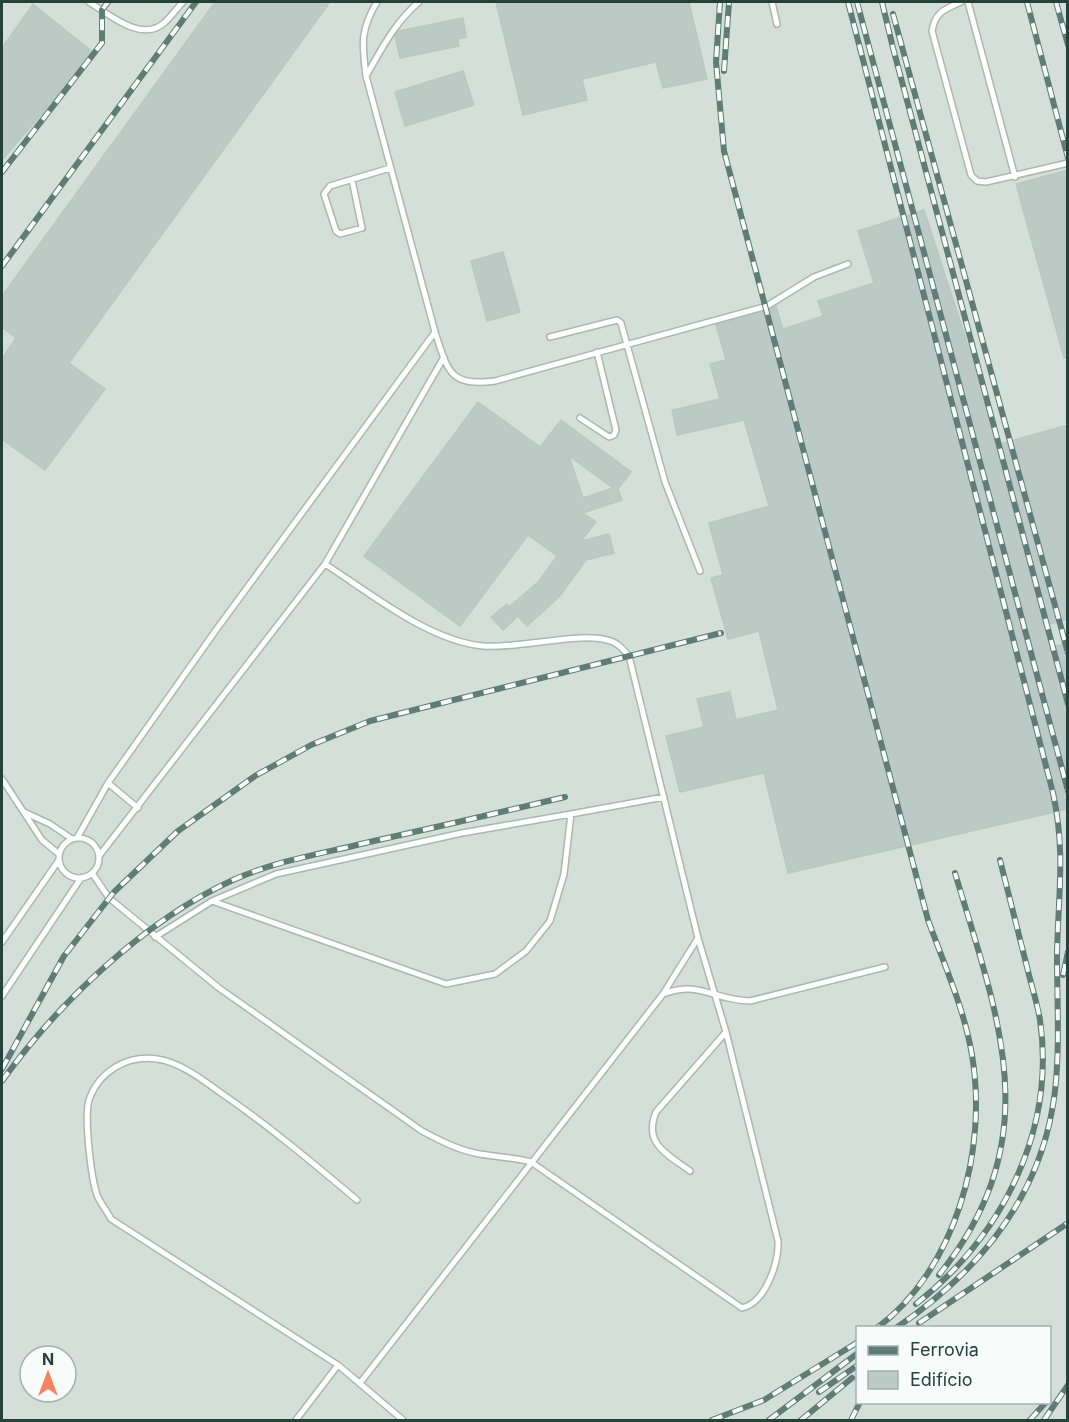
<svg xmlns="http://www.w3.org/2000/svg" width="1069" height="1422" font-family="Inter,sans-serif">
	<rect width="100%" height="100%" fill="#e6efeb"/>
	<path fill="#d4dfda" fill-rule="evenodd" d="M2,2H1067V1420H2ZM858,1328H1050V1402H858ZM30,1356H66V1392H30Z"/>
	<path fill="#bbcac4" stroke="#b8c9c2" stroke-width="1.5" fill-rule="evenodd" d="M215,2H330L69,363L105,389L45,470L2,439V359L16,338L2,327V296Z
		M496,2H689L707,79L663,88L656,62L582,79L587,100L523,115Z
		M33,4L94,53L2,160V48Z
		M463,18L466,37L458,39L459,46L400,58L395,36L399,31Z
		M463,71L474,105L405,126L395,92Z
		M1068,170V358H1064L1016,184Z
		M924,210L1000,444L1068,425V619L1046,625L1052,647L1068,643V809L788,873L764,773L680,792L666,736L704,727L697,699L730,692L736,720L778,710L759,631L728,639L711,578L723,575L709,523L769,506L744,420L677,435L672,410L720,399L710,364L726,360L716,325L776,307L783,329L823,316L818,301L874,283L858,231Z
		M503,252L520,312L487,321L471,261Z
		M478,402L540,447L561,420L631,472L618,489L622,500L583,513L596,522L581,541L609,534L614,553L586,560L559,597L527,626L518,616L503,630L491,617L507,604L509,607L539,581L557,556L528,535L460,626L364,556ZM569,456L613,488L583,498Z"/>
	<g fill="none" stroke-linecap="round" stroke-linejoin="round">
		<g stroke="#a8b8b2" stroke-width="8">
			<path id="lane" d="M89,2C109,14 141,43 164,23C171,17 177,8 183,2
				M377,2C360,30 362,44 366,76L435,332C448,371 449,387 495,381L767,306L814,277L848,264
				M772,2L777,24
				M961,2C945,9 935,12 932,31L971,175L977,181L986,182L1068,163
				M968,2L1015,177
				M366,76C381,50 395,22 419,2
				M352,180L362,228L340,234L336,231L324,194L330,186L390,168
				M550,337L617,320L621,323L665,482L700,571
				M580,418L609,437L614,435L616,430L597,352
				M2,779L42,840L59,854
				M108,783L138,808
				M24,812L50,824L72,839
				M77,838L108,783L216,630L435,332
				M59 858a20 20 0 1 1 40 0a20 20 0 1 1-40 0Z
				M99,856L325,564L444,357
				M92,873L109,898L219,988L422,1131C439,1140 456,1149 475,1153C493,1157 512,1157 531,1162L742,1308C766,1303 779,1261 778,1241L726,1032L698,938L629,656C622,648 617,642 607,640C575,632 521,649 483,646C429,641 370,593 325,564
				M212,901L446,984L495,974L526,951L550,921L564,874L571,814L664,797
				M155,937L212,901L276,874L462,833L571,814
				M2,942L59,860
				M663,994C701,980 712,1000 750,1001L885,967
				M2,996L81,878
				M690,1171C667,1154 643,1144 656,1112L726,1032
				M357,1200C313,1163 269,1126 221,1093C203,1080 180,1062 157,1059C127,1055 99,1071 89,1100C84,1118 91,1177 97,1195C100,1203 107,1211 111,1219L338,1365L403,1420
				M360,1383L663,994L698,938
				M296,1420L338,1365"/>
		</g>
		<use href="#lane" stroke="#fff" stroke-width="5"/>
		<g stroke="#5f7d75" stroke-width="6">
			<path id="rail" d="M720,2L716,62L724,151L928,920C944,964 964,1008 972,1055C988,1150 956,1269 877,1328
				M848,2L1053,793C1066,854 1058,895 1057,955C1057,1000 1060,1046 1055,1091C1043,1194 980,1271 896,1328
				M857,2L1068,791
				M882,2L893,48L1068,704
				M1027,2L1068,158
				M1056,2L1068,45
				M893,14L1068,653
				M724,71L729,2
				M2,172L102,43V10L108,2
				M2,266L196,2
				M1063,975L1068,952
				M2,1069L64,956L114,892L178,831L255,776L311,745L370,721L721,633
				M2,1081C58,1003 145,920 233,880C275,861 321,854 365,843C432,828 498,813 565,797
				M939,1275C1049,1138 999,1021 955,873
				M916,1304C1002,1236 1056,1131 1040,1020C1037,1002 1031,984 1027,967C1018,931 1009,896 1000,860
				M919,1323L1068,1223
				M819,1392L858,1365
				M712,1420L764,1400L858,1342
				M769,1420L858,1353
				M801,1420L852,1378
				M851,1420L860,1402
				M1030,1420L1046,1402
				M1044,1420L1068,1385"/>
		</g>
		<use href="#rail" stroke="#f7fbf9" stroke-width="4" stroke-dasharray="11" stroke-linecap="butt"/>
	</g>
	<rect width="1069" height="1422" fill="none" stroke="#24423a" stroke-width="6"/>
	<rect x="856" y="1326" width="195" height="78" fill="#f7fbf9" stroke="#a3b1ad" stroke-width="1.5"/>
	<rect x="868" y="1346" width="30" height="9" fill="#5f7d75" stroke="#a3b1ad" stroke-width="1.5"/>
	<text x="910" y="1356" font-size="18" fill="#24423a">Ferrovia</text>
	<rect x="868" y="1371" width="30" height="18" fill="#bbcac4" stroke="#a3b1ad" stroke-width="1.5"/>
	<text x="910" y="1386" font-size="18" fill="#24423a">Edifício</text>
	<g transform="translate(48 1374)"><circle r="28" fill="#f7fbf9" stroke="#a3b1ad" stroke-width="1.5"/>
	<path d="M0-4.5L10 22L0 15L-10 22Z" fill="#f4845f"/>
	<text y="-9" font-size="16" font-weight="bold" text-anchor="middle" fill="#24423a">N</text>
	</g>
</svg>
